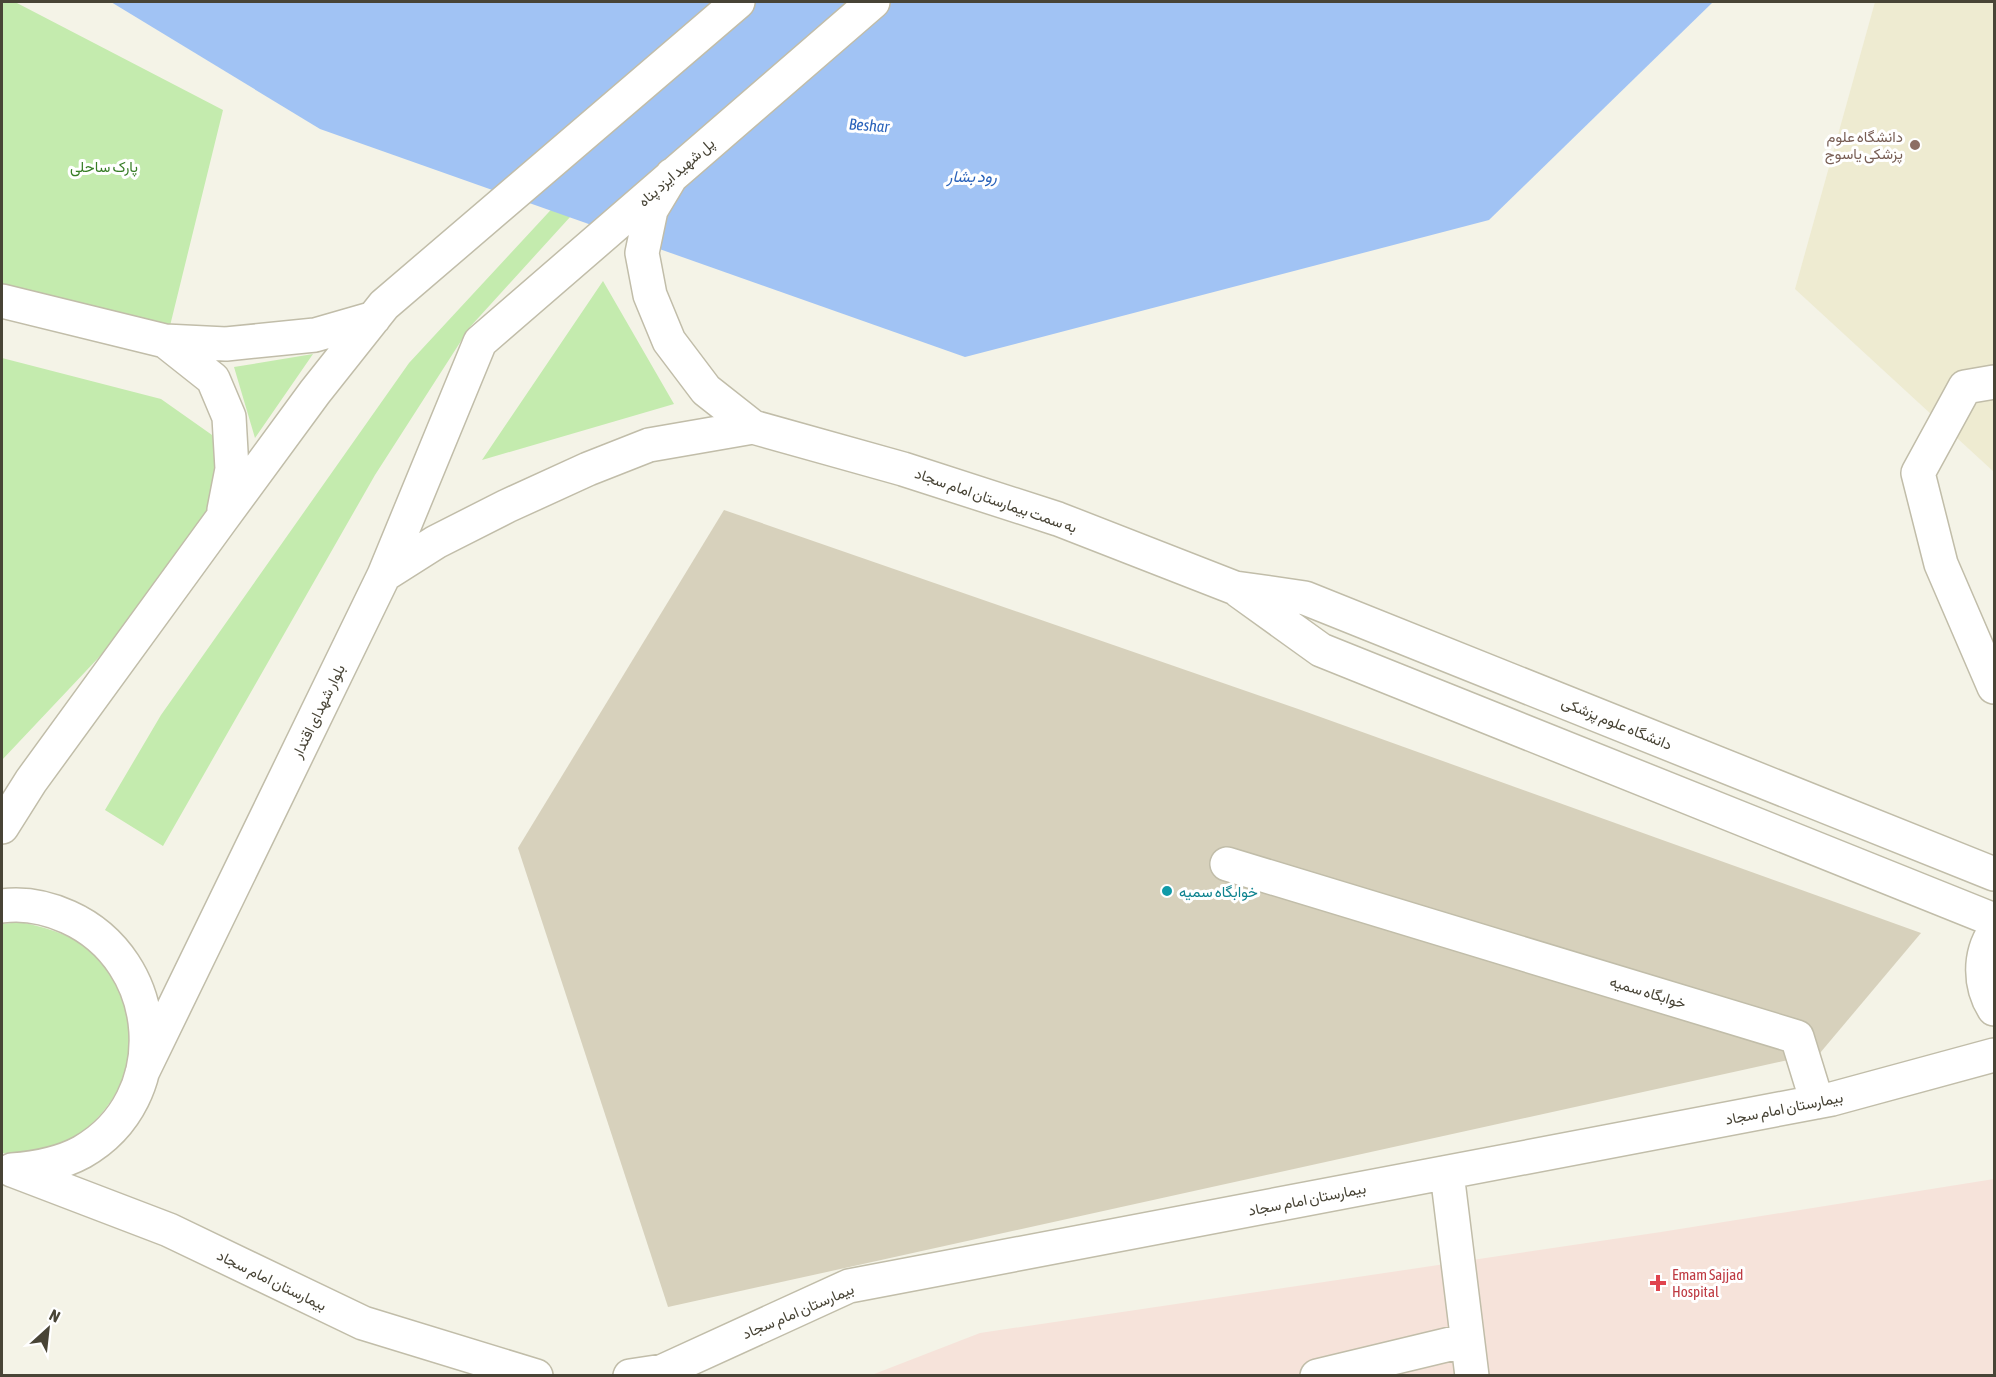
<svg xmlns="http://www.w3.org/2000/svg" width="1996" height="1377" font-family="'Asap Condensed',Vazirmatn,sans-serif">
	<rect width="100%" height="100%" fill="#f4f3e7"/>
	<path fill="#eeebd1" d="M1875,2H1994V472L1795,289Z"/>
	<path fill="#f6e3da" d="M1994,1179V1375L869,1376L980,1333L1661,1232Z"/>
	<path fill="#c4ebae" d="M2,2H15L223,110L168,334L2,288Z
		M585,173L601,183L470,327L375,475L163,846L105,810L161,715L409,363Z
		M603,281L674,404L482,460Z
		M313,354L255,438L234,367Z
		M2,358L161,399L270,476L2,760Z
		M21,922C46,928 73,934 92,953C147,1006 141,1090 79,1134C64,1144 46,1153 29,1155C20,1156 10,1154 2,1153V924Z"/>
	<path fill="#a1c3f4" d="M111,2H1713L1489,220L965,357L320,129Z"/>
	<path fill="#d7d1bc" d="M724,510L1301,710L1921,933L1820,1053L668,1307L518,848Z"/>
	<g fill="none" stroke-linecap="round" stroke-linejoin="round">
		<g stroke="#c1bda9" stroke-width="36">
			<path id="minor" d="M672,175L651,210L642,253L650,295L669,341L706,390L753,427L903,469L1058,519L1235,588L1305,598L1994,874
				M2,301L165,341L226,344L315,335L374,318
				M165,341L213,379L229,417L232,469L224,510
				M1994,382L1965,387L1918,473L1941,564L1994,687
				M384,575L436,542L507,506L588,469L649,445L753,427
				M1239,591L1321,650L1994,920
				M2,827L31,781L221,520L315,392L384,305L738,2
				M1227,864L1797,1037L1817,1102
				M2,906C24,903 48,908 68,917C164,960 175,1099 82,1152C60,1164 37,1168 12,1170
				M1994,932C1979,955 1979,985 1994,1009
				M142,1073L384,575L480,342L873,2
				M12,1170L169,1230L363,1323L536,1376
				M1447,1173L1472,1376
				M630,1376L663,1371L849,1286L1832,1099L1994,1055
				M1317,1376L1467,1340"/>
		</g>
		<use href="#minor" stroke="#fff" stroke-width="33"/>
	</g>
	<circle fill="#8d6e63" stroke="#fff" stroke-width="2" cx="1915" cy="145" r="6"/>
	<circle fill="#0f9aa8" stroke="#fff" stroke-width="2" cx="1167" cy="891" r="6"/>
	<path fill="#e0444e" stroke="#fff" stroke-width="2" d="M1655 1274h6v6h6v6h-6v6h-6v-6h-6v-6h6z"/>
	<g text-anchor="middle" dominant-baseline="central" stroke-width="6" stroke-linejoin="round" paint-order="stroke">
		<g font-size="15" fill="#785e54" stroke="#fff" text-anchor="end">
			<text x="1903" y="136">دانشگاه علوم<tspan x="1903" dy="17">پزشکی یاسوج</tspan></text>
		</g>
		<g font-size="15" fill="#377d26" stroke="#fff">
			<text x="104" y="166">پارک ساحلی</text>
		</g>
		<g font-size="15" fill="#484436" stroke="#fff">
			<text transform="translate(676 172) rotate(-41)">پل شهید ایزد پناه</text>
			<text transform="translate(996 500) rotate(19)">به سمت بیمارستان امام سجاد</text>
			<text transform="translate(318 711) rotate(-64)">بلوار شهدای اقتدار</text>
			<text transform="translate(1617 723) rotate(22)">دانشگاه علوم پزشکی</text>
			<text transform="translate(1648 992) rotate(17)">خوابگاه سمیه</text>
			<text transform="translate(1784 1108) rotate(-11)">بیمارستان امام سجاد</text>
			<text transform="translate(1307 1199) rotate(-11)">بیمارستان امام سجاد</text>
			<text transform="translate(272 1280) rotate(26)">بیمارستان امام سجاد</text>
			<text transform="translate(798 1311) rotate(-23)">بیمارستان امام سجاد</text>
		</g>
		<g font-size="15" fill="#0d838f" stroke="#fff" text-anchor="start">
			<text x="1179" y="891">خوابگاه سمیه</text>
		</g>
		<g font-size="15" fill="#be3a42" stroke="#fff" text-anchor="start">
			<text x="1672" y="1274">Emam Sajjad<tspan x="1672" dy="17">Hospital</tspan></text>
		</g>
		<g font-size="16" font-style="italic" fill="#2962ba" stroke="#fff">
			<text transform="translate(869 125) rotate(4)">Beshar</text>
			<text x="972" y="176">رود بشار</text>
		</g>
	</g>
	<rect width="1996" height="1377" fill="none" stroke="#484436" stroke-width="6"/>
	<g transform="translate(48 1329) rotate(27)" stroke="#ffffff" stroke-width="4.5" paint-order="stroke">
	<path d="M0-4.5L10 22L0 15L-10 22Z" fill="#484436"/>
	<text y="-9" font-size="16" font-weight="bold" text-anchor="middle" fill="#484436">N</text>
	</g>
</svg>
